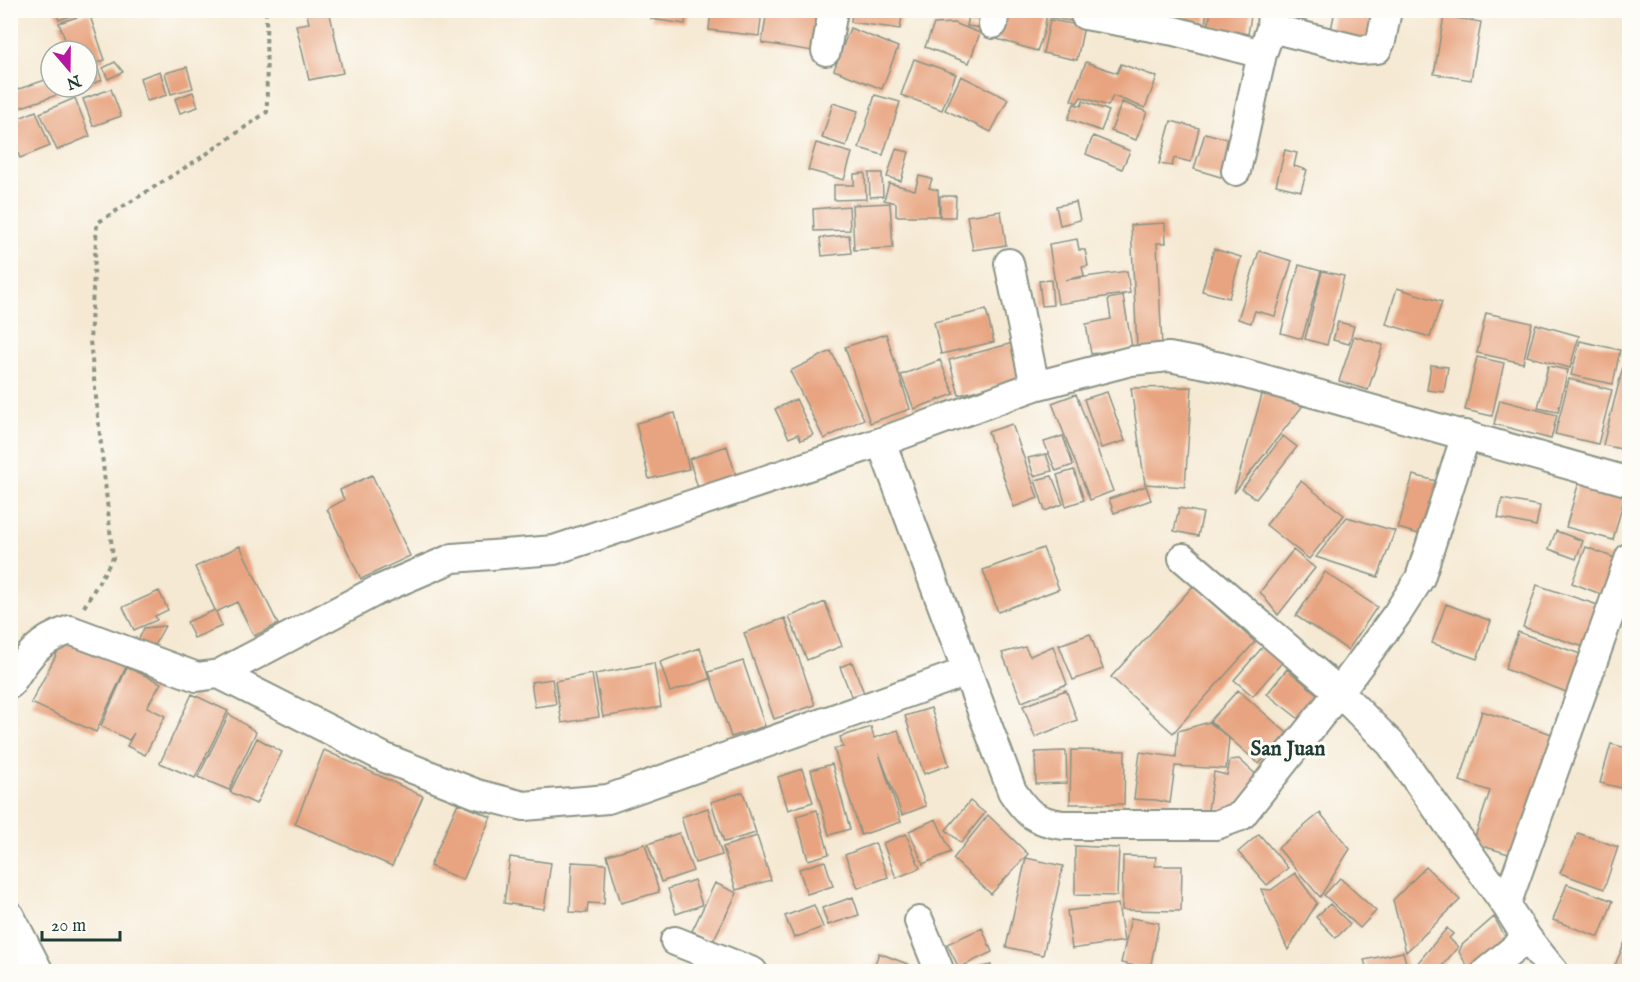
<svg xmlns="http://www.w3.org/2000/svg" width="1640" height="982" font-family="'IM FELL English',serif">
	<rect width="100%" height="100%" fill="#fdfcf7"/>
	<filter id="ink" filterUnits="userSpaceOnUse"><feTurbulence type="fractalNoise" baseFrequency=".0167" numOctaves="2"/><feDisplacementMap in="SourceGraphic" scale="12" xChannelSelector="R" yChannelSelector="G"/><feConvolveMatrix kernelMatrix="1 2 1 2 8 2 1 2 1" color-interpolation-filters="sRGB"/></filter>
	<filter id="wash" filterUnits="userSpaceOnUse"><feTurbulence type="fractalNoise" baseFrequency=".008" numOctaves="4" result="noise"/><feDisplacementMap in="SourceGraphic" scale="24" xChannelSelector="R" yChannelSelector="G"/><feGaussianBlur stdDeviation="1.35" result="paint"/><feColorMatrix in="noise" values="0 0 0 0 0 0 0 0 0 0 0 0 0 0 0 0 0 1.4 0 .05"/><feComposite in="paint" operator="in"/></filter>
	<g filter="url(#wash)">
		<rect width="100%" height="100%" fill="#f5e9d3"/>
		<g id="blocks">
			<path fill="#e8a480" d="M55,10H84V11L59,20Z
				M306,10H329L343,73L309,80L296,25L309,23Z
				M652,10H687L685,24L651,19Z
				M711,10H762L759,36L709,30Z
				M767,10H813L826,12L819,52L762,43Z
				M852,10H903L900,29L851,22Z
				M970,10H993L990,29L967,26Z
				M1007,10L1047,12L1044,32L1037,51L997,39Z
				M1052,10H1079L1077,22L1050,18Z
				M1125,10H1173L1172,19Z
				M1180,10H1207L1205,23L1179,19Z
				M1211,10H1252L1248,34L1208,27Z
				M1335,10L1379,17L1373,43L1330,35Z
				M89,13L105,60L96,63L102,80L87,86V51H69L59,23Z
				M1444,16L1481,22L1471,80L1434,74Z
				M1050,20L1084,26L1077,60L1043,53Z
				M954,23L980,33L969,63L925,47L934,24Z
				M850,28L898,47L882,89L834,70Z
				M914,59L956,74L942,110L901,95Z
				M115,62L123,72L108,79L103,68Z
				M1086,62L1117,73L1121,64L1157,77L1145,108L1113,96L1108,106L1081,97L1077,103L1071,100Z
				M187,67L193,88L171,94L165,73Z
				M160,71L167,95L147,101L140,78Z
				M961,76L1008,99L991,132L945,110Z
				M51,78V87H57L60,94L10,111V92Z
				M111,89L121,116L93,126L83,99Z
				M193,92L198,107L180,113L175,99Z
				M875,95L900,102L883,155L859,148Z
				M75,98L90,136L57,150L40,113Z
				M1083,101L1109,111L1101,131L1068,119L1074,104L1081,106Z
				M1122,102L1147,112L1136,140L1111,131Z
				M833,103L858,111L846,146L822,138Z
				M36,111L50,146L20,158L10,134V122Z
				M1171,121L1199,128L1191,162L1174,158L1172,166L1159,164Z
				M1205,133L1235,141L1224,178L1194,169Z
				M1093,136L1130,151L1122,169L1086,154Z
				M816,143L852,153L844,180L808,170Z
				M896,149L909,152L901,181L887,177Z
				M1285,150L1297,153L1294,166L1307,170L1301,191L1276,185Z
				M865,173L866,199L834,200V185H854V174Z
				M869,173H882L883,196L870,197Z
				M919,176L932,179L929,188L938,190L939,216H896V203L884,200L889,183L915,190Z
				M940,196H956L955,217H940Z
				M1076,202L1080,220L1060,225L1056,206Z
				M890,203L893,248L854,250L852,205Z
				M849,206L850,230L814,231L813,209Z
				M1001,211L1006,245L973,250L967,216Z
				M1165,223L1166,243H1157L1162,347L1137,348L1131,225Z
				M849,235L851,253L822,256L820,238Z
				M1077,239L1079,250H1085L1088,266L1082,267L1084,276L1065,280L1127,271L1130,293L1058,304L1049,244Z
				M1214,249L1241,257L1229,298L1202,291Z
				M1259,251L1292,261L1275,316L1255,311L1251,323L1238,319Z
				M1299,265L1321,271L1302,339L1281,333Z
				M1322,271L1344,276L1327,345L1305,339Z
				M1051,280L1053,305L1042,306L1039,281Z
				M1397,288L1442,302L1430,337L1386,324Z
				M1123,296L1132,347L1091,354L1086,324L1111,319L1108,299Z
				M986,310L994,342L941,354L934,322Z
				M1486,313L1532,323L1523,363L1477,353Z
				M1338,322L1354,326L1349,344L1333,340Z
				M1536,324L1579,336L1570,368L1527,356Z
				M886,334L910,409L870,423L845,347Z
				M1354,336L1383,345L1368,390L1339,381Z
				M1580,341L1620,350L1613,384L1571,375Z
				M1017,342L1026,377L959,395L949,360Z
				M831,351L864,419L824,439L790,371Z
				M1627,351L1630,352V451L1603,445Z
				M1477,357L1504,363L1492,416L1465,410Z
				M940,360L954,394L914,409L901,375Z
				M1431,365L1448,367L1444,392L1427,390Z
				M1548,366L1568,370L1558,412L1538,408Z
				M1569,379L1612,390L1598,444L1555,434Z
				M1192,387L1185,487L1145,484L1131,388Z
				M1263,391L1305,403L1234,493Z
				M1107,392L1125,441L1101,448L1084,399Z
				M1076,394L1113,491L1090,500L1052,403Z
				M796,399L813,435L801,440L798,434L789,438L775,409Z
				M1500,400L1557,415L1551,439L1494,424Z
				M675,413L689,469L649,479L636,423Z
				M1012,424L1038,498L1014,507L988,432Z
				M1063,436L1073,465L1056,471L1044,442Z
				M1283,436L1297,447L1256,499L1242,489Z
				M727,446L737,479L699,491L689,459Z
				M1046,454L1052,471L1034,476L1028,458Z
				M1074,470L1084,500L1066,506L1057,475Z
				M372,475L410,556L361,579L327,509L344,500L340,490Z
				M1413,475L1444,483L1429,537L1398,528Z
				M1052,476L1063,504L1045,511L1035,480Z
				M1301,481L1344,515L1309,559L1266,525Z
				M1579,482L1625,495L1613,540L1566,527Z
				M1146,486L1151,500L1114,513L1109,499Z
				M1502,499L1540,506L1536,526L1498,518Z
				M1179,508L1203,513L1198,536L1174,531Z
				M1347,517L1395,531L1378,577L1316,557Z
				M1556,531L1583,541L1576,559L1549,549Z
				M240,546L278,624L254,636L237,602L216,612L195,567Z
				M1586,547L1625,562L1611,598L1572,583Z
				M1043,548L1059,589L998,612L983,570Z
				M1293,550L1315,568L1278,615L1260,592Z
				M1325,572L1377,607L1348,650L1296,616Z
				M1537,585L1604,607L1590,649L1523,627Z
				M1193,586L1255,642L1173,733L1111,677Z
				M159,591L168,610L155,616L157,620L134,630L123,607Z
				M825,602L842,646L807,660L789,617Z
				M1446,604L1491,621L1477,659L1432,643Z
				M215,610L222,626L194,638L187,622Z
				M785,618L815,705L774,719L744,633Z
				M165,626L152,649L137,643L144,628Z
				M1518,632L1586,656L1572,694L1505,669Z
				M1090,634L1103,669L1073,680L1059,645Z
				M65,638L126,667L96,732L31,703Z
				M1266,643L1285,659L1253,696L1234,680Z
				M1053,646L1067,684L1022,702L1002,653L1025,647L1030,656Z
				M700,648L710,679L670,692L660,662Z
				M743,661L765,726L731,737L709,672Z
				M852,662L864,693L852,698L840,667Z
				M654,663L661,707L603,717L595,674Z
				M127,667L161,683L147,707L165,716L145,755L127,746L134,733L129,740L101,726Z
				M1287,669L1323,699L1304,723L1267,694Z
				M592,674L599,717L562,723L555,681Z
				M552,679L556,704L535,707L531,682Z
				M1066,690L1077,720L1035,737L1023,706Z
				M1238,690L1287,733L1259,764L1210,721Z
				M192,694L228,711L195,778L160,763Z
				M931,708L949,765L924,774L905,716Z
				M1482,711L1555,735L1515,856L1473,843L1490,791L1460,781Z
				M229,714L256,732L229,790L198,777Z
				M1209,722L1229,738L1226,769L1175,766L1170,803L1156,800L1134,799L1140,752L1176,757L1178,731Z
				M871,727L874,738L898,730L926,806L902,815L879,753L901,822L861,835L834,749L843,747L840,737Z
				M257,738L282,752L256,804L230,792Z
				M1611,744L1630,749V790L1600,783Z
				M324,750L423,796L392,866L295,824Z
				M1071,750L1125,751L1124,804H1070Z
				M1066,751L1067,783L1036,784L1035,752Z
				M1239,759L1262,780L1240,810H1208L1214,772L1227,775L1230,760Z
				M832,764L850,829L829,835L811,770Z
				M802,769L813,802L788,810L778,777Z
				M743,792L756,833L724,842L711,802Z
				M970,801L985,813L961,843L946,830Z
				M458,803L491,817L463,880L430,866Z
				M708,808L722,855L695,863L681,817Z
				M817,810L829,854L808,860L796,816Z
				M1320,813L1350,849L1320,897L1278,848Z
				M988,815L1028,854L991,894L953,859Z
				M936,819L951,852L923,864L909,831Z
				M679,833L693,871L661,882L648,844Z
				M1578,833L1618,847L1604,889L1560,873Z
				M906,834L920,868L896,878L883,843Z
				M1259,834L1288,868L1267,885L1238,852Z
				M757,836L771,880L736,890L723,847Z
				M875,843L888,877L858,888L845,855Z
				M645,844L659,892L621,903L607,855Z
				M1075,846L1119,848L1117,896L1075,895Z
				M1123,856L1156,857L1155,866H1182L1181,911L1122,910Z
				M510,857L551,863L544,909L504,903Z
				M1026,858L1063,866L1043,955L1006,947Z
				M825,861L833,886L807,894L799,869Z
				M572,862L606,864L604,904L588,903L587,913L570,912Z
				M1426,867L1460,900L1406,952L1393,900Z
				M1295,873L1317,903L1288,950L1261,889L1271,890Z
				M1340,878L1376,911L1360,928L1324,895Z
				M694,880L702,905L676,914L668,889Z
				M715,883L737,893L713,941L692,931Z
				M1567,884L1613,901L1599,937L1553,920Z
				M853,897L859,915L828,925L822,908Z
				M1118,904L1124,941L1072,949L1067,911Z
				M1330,904L1350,924L1336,938L1316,917Z
				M814,905L823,927L794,938L785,916Z
				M1494,917L1504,935L1514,943L1477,970L1467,966L1459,952L1462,945Z
				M1131,918L1159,923L1150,969L1121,963Z
				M982,928L992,952L959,968L947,944Z
				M1447,928L1453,934L1449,938L1458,947L1437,972H1410Z
				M1625,942L1630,944V972H1612Z
				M1403,952L1408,970L1368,972L1364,960Z
				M879,953L910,965L908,972H872Z
				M991,965L992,972H966V970Z"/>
		</g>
	</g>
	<g filter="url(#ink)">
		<use href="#blocks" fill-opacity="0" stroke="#8a9384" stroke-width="1.5"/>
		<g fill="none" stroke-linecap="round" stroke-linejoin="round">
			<g stroke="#8a9384" stroke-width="32">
				<path id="minor" d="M1087,10L1085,15L1174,31L1262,54
					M993,24L995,10
					M1271,28L1359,50L1377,49L1381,41L1387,10
					M826,51L833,10
					M1236,171L1262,54L1271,28L1272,10
					M1009,263L1035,386
					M881,442L1012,791C1027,814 1035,821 1063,825H1216L1241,816L1339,692L1397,614L1420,578L1466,435
					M1183,558L1339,692L1391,744L1506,905L1527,938L1554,972
					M219,674L385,758L477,794L524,806L608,799L966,672
					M10,684C28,656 37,641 70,630L197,677L219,674L376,591L453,558L554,550L881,442L1035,386L1131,361L1169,357L1221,367L1630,482
					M1506,905L1630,557
					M10,916L39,972
					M919,921L940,972
					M675,941L753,972
					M1486,972L1527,938"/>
			</g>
			<path stroke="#8a9384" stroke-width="4" stroke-dasharray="4.5 4.5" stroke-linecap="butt" d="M84,607L113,558L90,341L97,223L205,155L267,112L266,10"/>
			<use href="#minor" stroke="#fff" stroke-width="28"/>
		</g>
	</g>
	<g text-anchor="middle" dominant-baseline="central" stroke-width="6" stroke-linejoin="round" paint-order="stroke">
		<g font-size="21" font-weight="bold" fill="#1f3d34" stroke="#fdfcf7">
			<text x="1288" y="749">San Juan</text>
		</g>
	</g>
	<rect width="1640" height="982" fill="none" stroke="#fdfcf7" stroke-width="36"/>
	<g transform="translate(69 69) rotate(160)"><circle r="28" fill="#fdfcf7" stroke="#a4b0a9" stroke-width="1.5"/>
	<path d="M0-4.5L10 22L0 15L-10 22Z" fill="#b5179e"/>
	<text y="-9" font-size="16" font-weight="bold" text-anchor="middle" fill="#1f3d34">N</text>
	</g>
	<path d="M42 931v9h78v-9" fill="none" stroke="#1f3d34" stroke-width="3"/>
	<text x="51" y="931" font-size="18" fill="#1f3d34" stroke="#fdfcf7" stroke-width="4.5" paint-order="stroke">20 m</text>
</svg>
